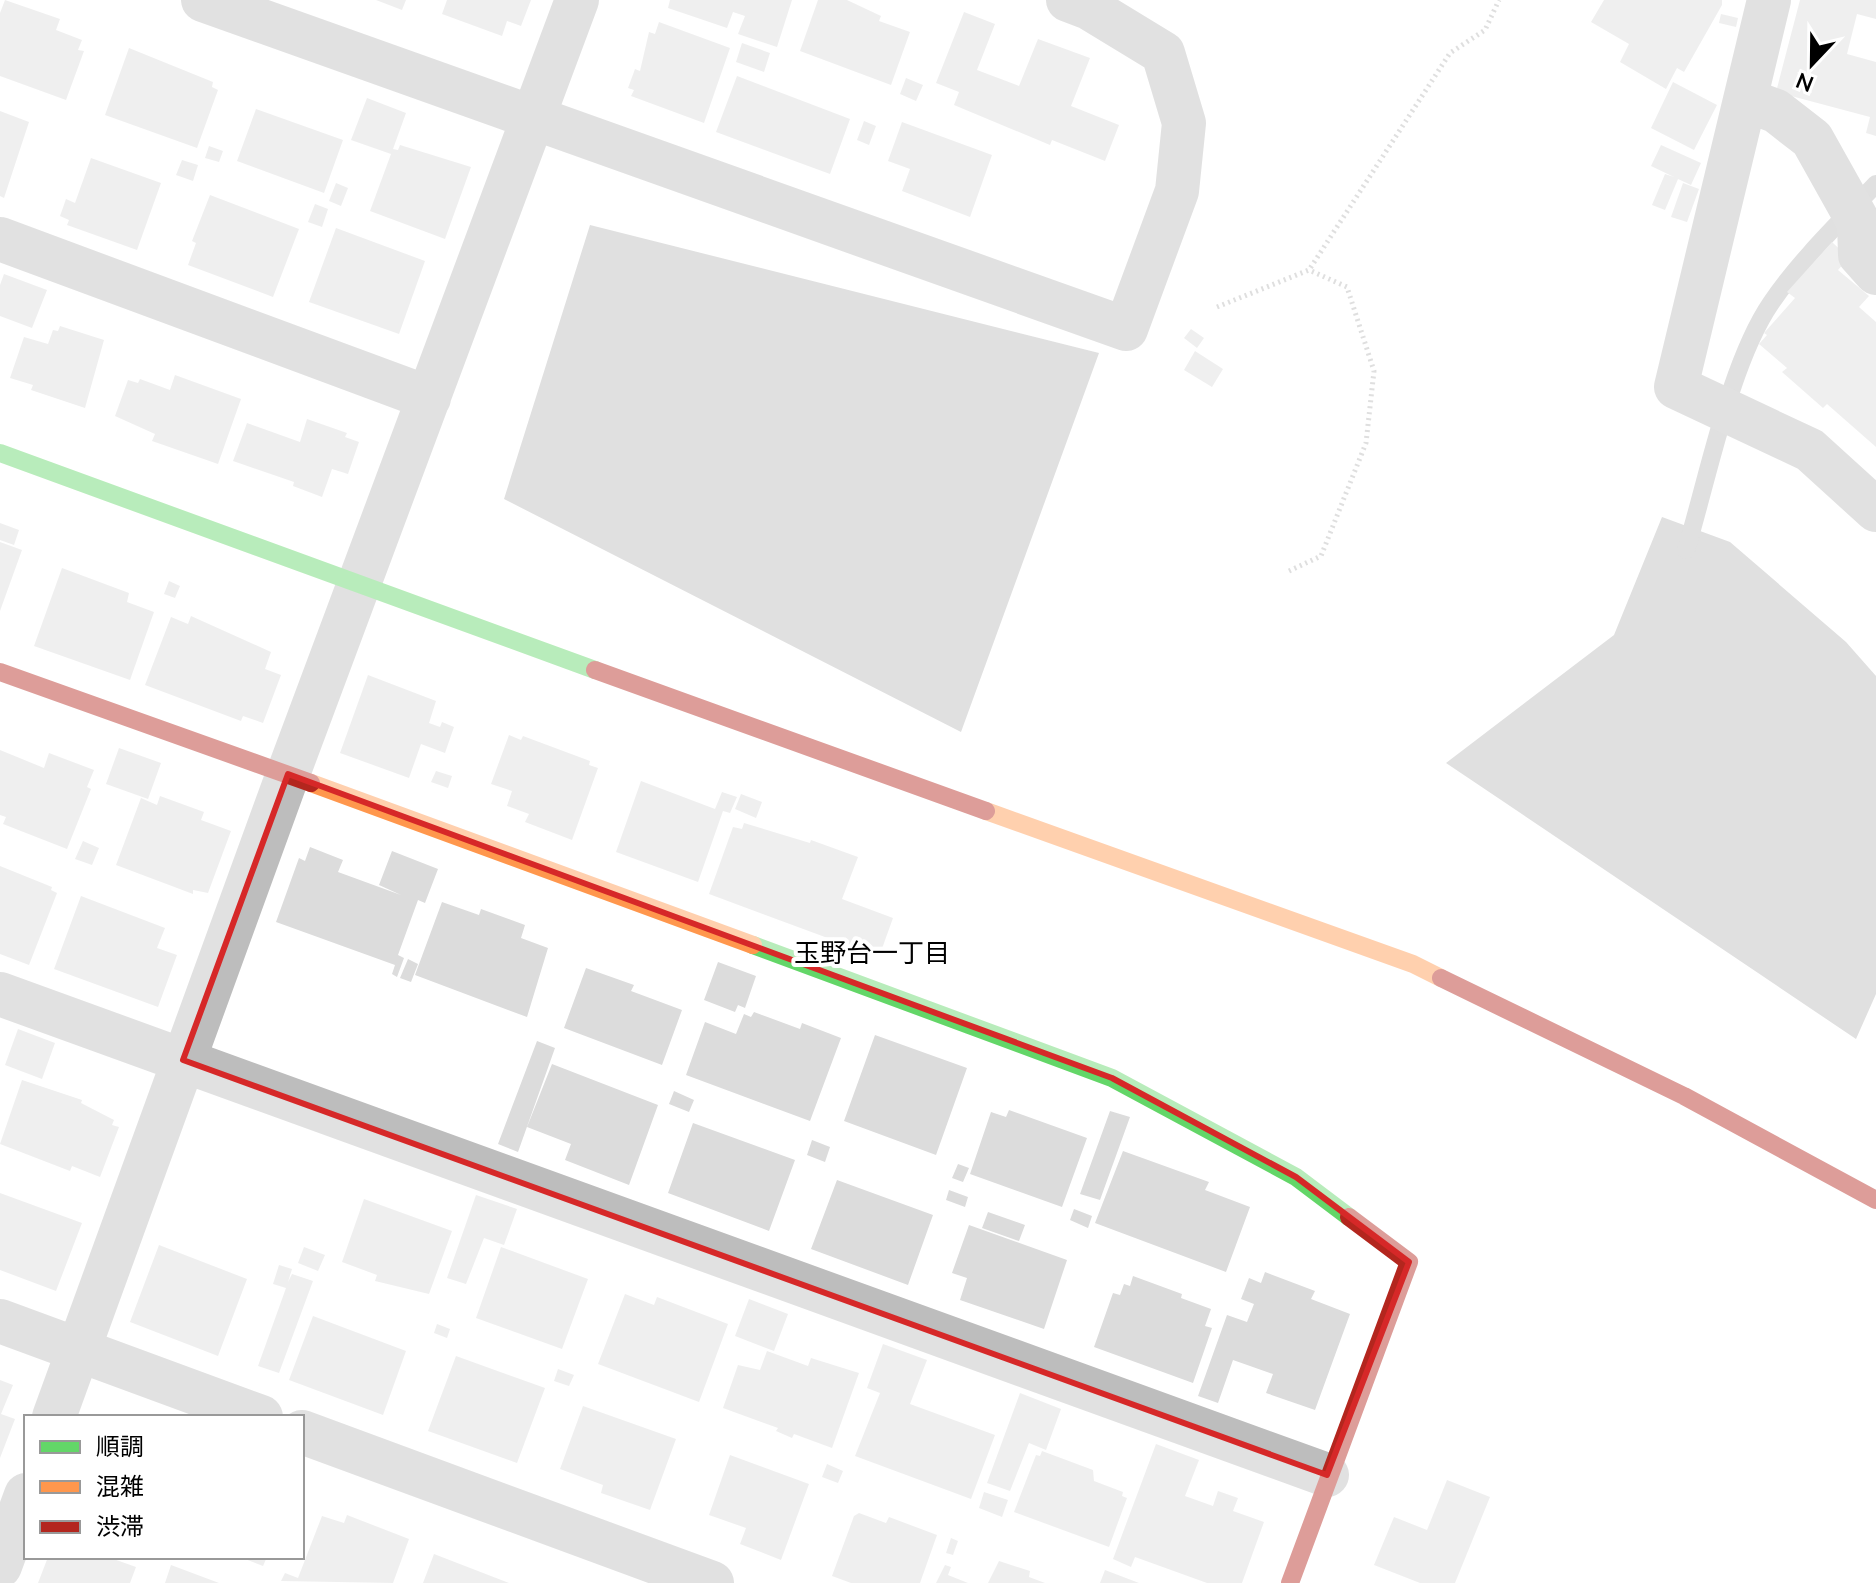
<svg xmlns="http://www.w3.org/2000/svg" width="1876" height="1583" font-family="'Nunito Sans','Noto Sans JP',sans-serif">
	<rect width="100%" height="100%" fill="#fff"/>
	<path fill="#bababa" d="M590,225L1099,353L961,732L504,499Z
		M1662,517L1730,542L1846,642L1876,676V994L1856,1039L1446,763L1614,635Z"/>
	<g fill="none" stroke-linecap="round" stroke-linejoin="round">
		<path stroke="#bababa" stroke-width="18" d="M1686,550C1708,478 1730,363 1771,303C1801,259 1840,222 1876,184"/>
	</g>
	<path fill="#dcdcdc" d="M5,0L60,19L56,30L82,40L78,50L84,51L66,100L0,76V13Z
		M376,0H406L402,10Z
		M447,0H531L521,26L507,21L502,36L442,14Z
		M670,0H792L777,47L738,34L745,16L733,12L727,28L668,8Z
		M818,0H847L881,16L879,21L910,32L891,85L800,51Z
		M1604,0H1722V5L1684,72L1677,68L1666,89L1620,62L1629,44L1591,22Z
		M1800,0H1876V19L1857,14L1847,54L1876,62V136L1866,133L1870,117L1776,92Z
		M964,12L995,24L977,70L1019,86L1038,39L1090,58L1071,106L1119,125L1105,161L1052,140L1050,145L954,105L959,92L936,83Z
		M1721,14L1738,18L1736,27L1719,23Z
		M659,22L730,48L704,123L631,96L634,90L628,88L635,69L640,71L649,32L655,34Z
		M742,43L770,53L764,72L736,62Z
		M129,48L213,82L212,87L218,90L197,148L105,115Z
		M737,76L850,119L830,174L716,132Z
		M906,78L923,85L916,101L900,94Z
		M1673,82L1717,105L1694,150L1651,128Z
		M367,98L406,113L393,149L398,150L400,145L471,167L445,239L370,211L391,154L351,140Z
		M256,109L343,140L324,193L237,161Z
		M0,111L29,122L4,198L0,196Z
		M864,121L876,126L869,145L857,140Z
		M902,122L992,155L970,217L902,191L910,169L888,161Z
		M1661,145L1701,163L1691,185L1678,179L1665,210L1652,205L1665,174L1674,177L1651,166Z
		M209,146L223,151L219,162L205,158Z
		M91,158L161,183L137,250L67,225L69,220L60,216L66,199L75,203Z
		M182,160L198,165L193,181L176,175Z
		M336,183L348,188L341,206L329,201Z
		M1683,183L1699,189L1687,222L1671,217Z
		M210,195L299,229L273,297L188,265L196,243L192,241Z
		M315,204L328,209L322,227L308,222Z
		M336,228L425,261L399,334L309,302Z
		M1832,242L1849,258L1838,270L1869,296L1859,307L1876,322V447L1827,404L1823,408L1782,372L1787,368L1759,344L1767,335L1764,333L1795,298L1787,292Z
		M4,274L47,290L32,328L0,316V285Z
		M60,326L104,340L85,408L31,390L33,385L10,378L24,337L48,344L53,330L58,331Z
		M1191,329L1204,338L1197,348L1184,338Z
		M1195,351L1223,369L1212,387L1184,370Z
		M175,375L241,399L218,464L152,441L155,434L115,416L128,380L138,383L140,379L170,390Z
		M307,419L347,433L345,437L359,442L348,474L332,469L322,497L293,486L294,482L233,461L247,423L300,442Z
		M0,523L19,530L14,545L0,540Z
		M0,542L22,550L0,611Z
		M62,568L129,593L127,602L154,612L130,680L34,646Z
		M169,581L180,586L175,598L164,594Z
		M191,616L271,652L265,669L281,675L263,723L243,716L241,721L145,685L171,617L188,624Z
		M368,675L436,701L429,723L440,727L442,722L454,727L445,753L421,744L409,778L340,753Z
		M509,735L521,740L523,736L590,761L589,765L598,768L572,840L525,822L529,814L507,806L512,791L491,784Z
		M119,748L161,763L148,799L106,784Z
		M0,750L44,768L49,753L94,770L87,787L91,789L67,849L3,824L6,817L0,815Z
		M436,771L452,776L448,788L431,782Z
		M641,781L715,809L722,792L737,797L730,813L723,811L698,882L616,852Z
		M741,794L762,802L756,818L735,809Z
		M160,796L204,812L201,820L231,831L208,893L193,890V894L116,865L141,798L157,805Z
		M744,823L810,843L811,840L858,857L842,899L893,918L879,957L709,894L733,827L742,829Z
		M83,841L99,848L92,865L75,859Z
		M310,847L343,860L338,872L401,895L379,885L392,851L438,869L425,903L418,900L398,955L404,958L397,977L392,974L395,965L276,922L299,858L305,861Z
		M0,866L52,887L51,890L57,893L29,965L0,954Z
		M81,896L165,928L157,948L177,955L158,1007L54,969Z
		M442,902L479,915L481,909L525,925L521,938L548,948L527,1017L415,975Z
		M408,959L418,964L411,982L400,978Z
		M718,962L756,976L745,1008L738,1005L735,1012L704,1000Z
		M586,968L634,985L631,991L682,1010L662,1065L564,1028Z
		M754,1012L800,1029L802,1023L841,1038L810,1121L686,1075L705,1022L736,1034L744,1014L751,1017Z
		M18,1029L55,1043L42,1079L5,1065Z
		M875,1035L967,1068L936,1155L844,1121Z
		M537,1041L555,1048L518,1152L498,1144Z
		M552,1064L658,1105L629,1185L565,1160L571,1144L527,1127Z
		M22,1080L82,1100L81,1103L114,1120L112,1125L119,1127L100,1177L72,1166L70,1171L0,1144Z
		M674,1091L694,1100L689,1112L669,1104Z
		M1009,1110L1087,1138L1062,1207L970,1174L991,1112L1006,1117Z
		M1110,1111L1130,1117L1100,1200L1080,1194Z
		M693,1123L795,1160L769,1231L668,1193Z
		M812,1140L830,1147L825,1162L807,1155Z
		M1123,1151L1209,1182L1205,1190L1250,1207L1226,1272L1095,1223Z
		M958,1164L969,1168L963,1182L952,1178Z
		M837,1180L933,1215L908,1285L811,1249Z
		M949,1190L968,1197L965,1207L946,1200Z
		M0,1193L82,1223L56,1291L0,1270Z
		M476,1195L517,1209L504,1245L484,1238L466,1284L447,1278Z
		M364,1199L452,1231L429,1294L375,1281L377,1275L342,1262Z
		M1074,1209L1092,1216L1088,1228L1070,1220Z
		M988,1212L1025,1225L1019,1241L982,1228Z
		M969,1225L1067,1260L1044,1329L960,1300L967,1278L952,1273Z
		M159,1245L247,1279L218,1356L130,1322Z
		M304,1247L325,1255L318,1271L298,1263Z
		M501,1247L588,1279L562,1349L476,1318Z
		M279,1265L292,1269L288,1282L292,1274L313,1281L279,1373L258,1366L286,1288L273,1284Z
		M1265,1272L1315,1291L1311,1299L1350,1314L1315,1410L1266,1393L1273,1374L1233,1360L1218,1403L1198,1396L1227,1315L1247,1322L1254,1304L1241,1299L1249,1278L1261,1283Z
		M1133,1276L1182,1294L1181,1298L1211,1309L1205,1326L1212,1328L1193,1383L1094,1347L1113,1293L1120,1295L1124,1284L1130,1286Z
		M625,1294L654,1305L657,1297L728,1324L699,1402L598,1364Z
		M749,1299L788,1314L774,1351L735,1336Z
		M313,1316L406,1351L383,1415L289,1380Z
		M437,1324L450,1329L447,1338L434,1333Z
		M883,1344L927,1360L910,1404L995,1435L971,1499L855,1456L880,1393L867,1388Z
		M767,1351L808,1366L811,1358L859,1373L832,1448L794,1434L792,1438L776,1431L778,1428L723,1408L738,1365L760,1370Z
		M456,1356L545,1388L517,1463L428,1431Z
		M558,1369L574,1375L569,1386L554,1381Z
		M0,1380L13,1385L1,1414L15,1419L0,1458Z
		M1020,1393L1061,1409L1046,1450L1029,1443L1010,1491L987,1483Z
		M583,1406L676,1439L650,1510L601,1493L603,1485L560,1469Z
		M1156,1444L1199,1460L1185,1496L1213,1506L1218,1491L1238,1498L1233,1511L1264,1522L1242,1583H1207L1135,1557L1131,1567L1113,1559Z
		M1042,1451L1093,1470L1094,1481L1123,1492L1122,1496L1127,1498L1109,1547L1014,1512L1036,1455L1040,1456Z
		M730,1455L809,1484L781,1560L740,1544L746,1528L709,1515Z
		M827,1464L843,1471L838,1483L822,1477Z
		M1447,1480L1490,1497L1455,1583H1420L1374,1565L1394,1517L1427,1530Z
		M984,1492L1008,1500L1002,1517L979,1508Z
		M859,1513L886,1523L889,1517L937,1535L920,1583H851L832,1576L854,1516Z
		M347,1515L409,1539L393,1583L281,1581L285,1573L298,1578L322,1516L344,1523Z
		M951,1538L958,1541L953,1555L946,1553Z
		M434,1554L509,1583H423Z
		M48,1557H108L136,1567L130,1583H38Z
		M240,1557H267L263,1566Z
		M999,1561L1030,1571L1029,1577L1045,1583H988Z
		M171,1565L219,1583H165Z
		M945,1565L951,1567L948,1575L968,1583H936Z
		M1105,1570L1139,1583H1100Z"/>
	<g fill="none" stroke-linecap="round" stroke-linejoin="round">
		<path stroke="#b8b8b8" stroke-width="5" stroke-dasharray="2 4" stroke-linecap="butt" d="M1217,307L1309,270L1450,53L1485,30L1499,0
			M1289,571L1321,556L1366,443L1374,371L1347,287L1309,270"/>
		<path stroke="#bdbdbd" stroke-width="44" d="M203,0L1126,329L1177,191L1184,123L1163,53L1089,8L1068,0
			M1769,0L1676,387L1810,450L1876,510
			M1746,100L1776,111L1812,139L1859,223L1860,255L1876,273
			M0,239L429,398
			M0,994L1327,1475
			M0,1321L261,1417
			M54,1417L288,774L577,0
			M302,1432L712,1583
			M0,1566L26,1495"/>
		<path stroke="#63d668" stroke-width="18" d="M0,453L595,670
			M753,945L1112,1078L1296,1177L1349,1217"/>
		<path stroke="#ff974d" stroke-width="18" d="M311,783L753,945
			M986,811L1413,964L1441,978"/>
		<path stroke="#b3261e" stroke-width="18" d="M595,670L986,811
			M0,672L311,783
			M1441,978L1684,1096L1876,1200
			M1290,1583L1409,1262L1349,1217"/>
	</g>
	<path d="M0 0H1876V1583H0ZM288,774L1112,1078L1296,1177L1409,1262L1327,1475L183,1060Z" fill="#fff" fill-opacity=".55" fill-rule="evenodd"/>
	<path fill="none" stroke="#d62828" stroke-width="6" stroke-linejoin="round" d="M288,774L1112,1078L1296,1177L1409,1262L1327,1475L183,1060Z"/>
	<g text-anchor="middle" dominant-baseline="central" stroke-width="8" stroke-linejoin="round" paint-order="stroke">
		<g font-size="26" fill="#000" stroke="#fff">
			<text x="872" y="953">玉野台一丁目</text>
		</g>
	</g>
	<rect x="24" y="1415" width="280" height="144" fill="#ffffff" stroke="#999999" stroke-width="2"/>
	<rect x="40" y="1441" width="40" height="12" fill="#63d668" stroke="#999999" stroke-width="2"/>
	<text x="96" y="1455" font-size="24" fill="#000000">順調</text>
	<rect x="40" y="1481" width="40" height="12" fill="#ff974d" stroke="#999999" stroke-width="2"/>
	<text x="96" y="1495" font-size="24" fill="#000000">混雑</text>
	<rect x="40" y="1521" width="40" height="12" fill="#b3261e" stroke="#999999" stroke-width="2"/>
	<text x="96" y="1535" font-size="24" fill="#000000">渋滞</text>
	<g transform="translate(1812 64) rotate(202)" stroke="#ffffff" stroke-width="6" paint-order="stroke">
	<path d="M0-6L14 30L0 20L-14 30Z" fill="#000000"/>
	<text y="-12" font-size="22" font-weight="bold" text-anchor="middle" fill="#000000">N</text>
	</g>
</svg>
